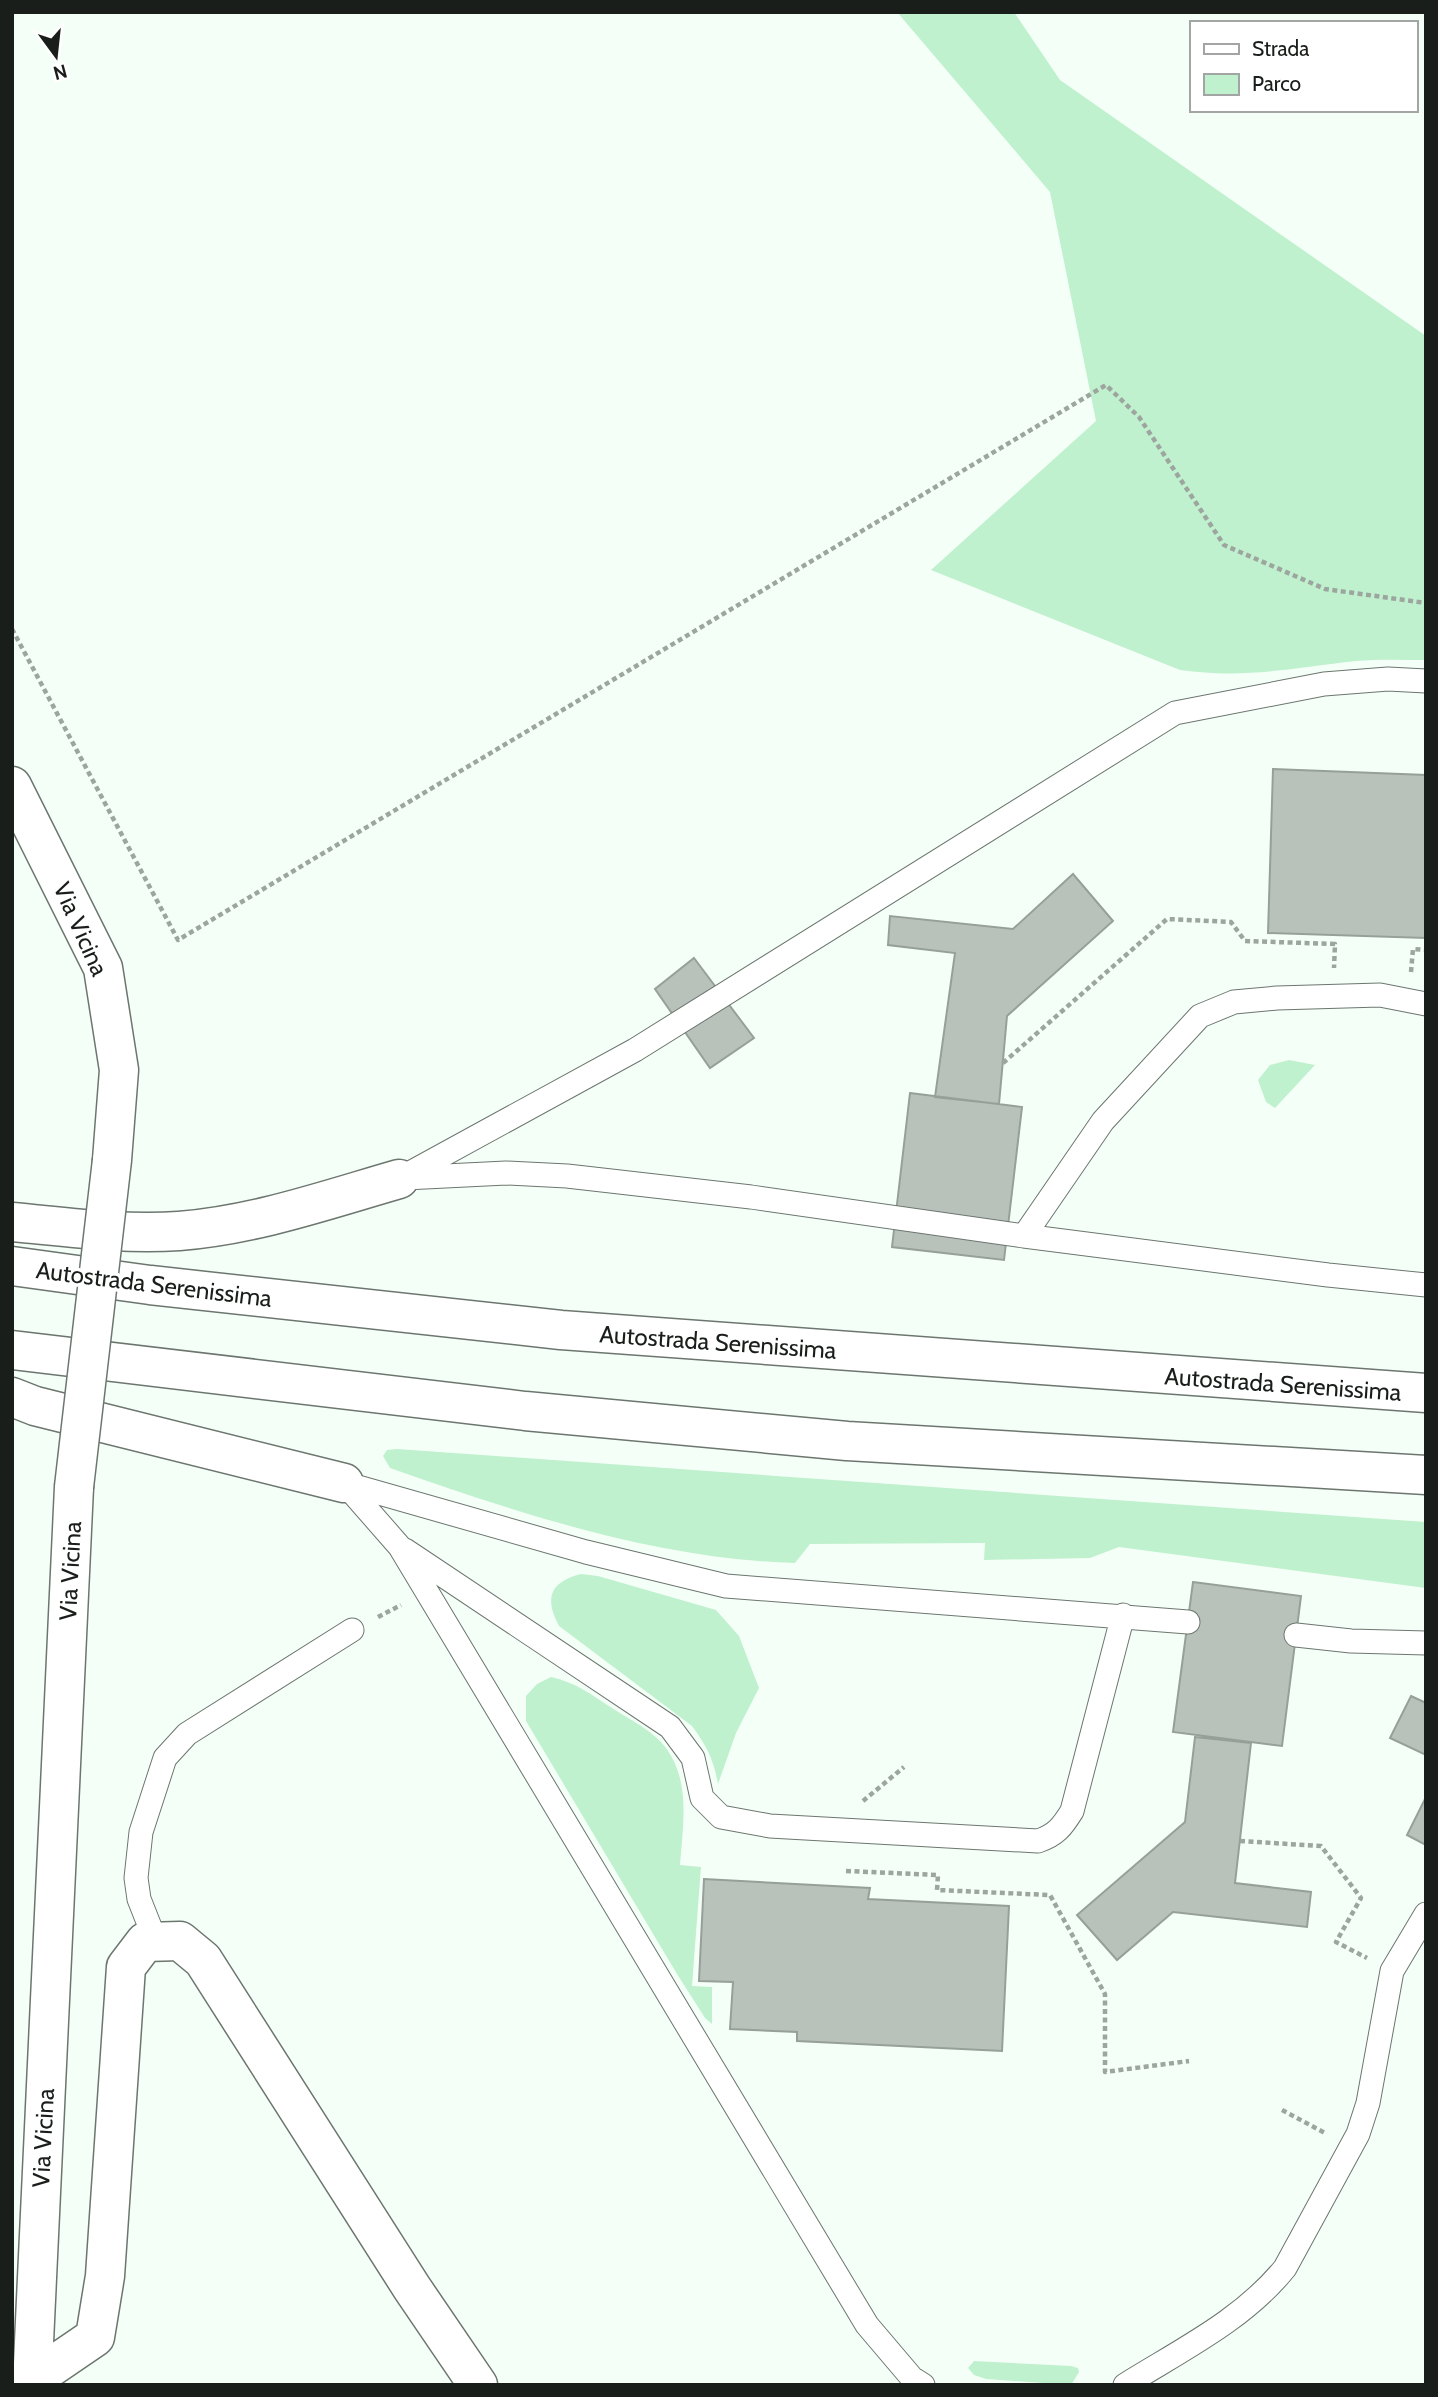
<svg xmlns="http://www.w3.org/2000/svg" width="1438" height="2397" font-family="Cabin,sans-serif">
	<rect width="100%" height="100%" fill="#f4fff7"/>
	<path fill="#c0f1ce" d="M897,12H1014L1060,80L1426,336V660C1403,660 1379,659 1356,661C1293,668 1244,679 1180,670L931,570L1096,421L1050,192Z
		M1289,1060L1315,1065L1275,1108L1266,1102L1258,1080L1270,1065Z
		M397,1449L1426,1522V1588L1119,1547L1090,1558L984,1560L985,1543L810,1544L795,1563C655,1559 522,1514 390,1468L383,1456L387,1450Z
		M581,1574L598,1576L716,1610L739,1636L759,1688L736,1733L718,1784C714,1760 706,1745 692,1726L559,1626C544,1598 550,1582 581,1574Z
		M551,1677C575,1682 592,1695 612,1708C627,1718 648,1728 661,1742C692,1776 683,1824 680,1865L701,1867L692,1986L712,1987V2024L705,2018L677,1974L526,1721V1696L537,1684Z
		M974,2361L1071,2366L1078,2368L1079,2372L1071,2385L986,2379L974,2375L968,2368Z"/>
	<path fill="#b8c2bb" stroke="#96a099" stroke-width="2" d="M1273,769L1426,775V938L1268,933Z
		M1073,874L1113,921L1007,1016L999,1104L935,1097L955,953L888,945L890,916L1013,929Z
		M694,958L754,1038L710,1068L655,989Z
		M910,1093L1022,1107L1004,1260L892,1247Z
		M1193,1582L1301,1596L1282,1746L1173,1732Z
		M1411,1696L1426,1703V1755L1390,1738Z
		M1195,1737L1251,1743L1235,1883L1311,1892L1307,1927L1173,1912L1117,1960L1077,1915L1185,1822Z
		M1426,1797V1845L1407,1835Z
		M704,1879L870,1888L868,1899L1009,1906L1002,2051L797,2041V2032L730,2029L733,1982L699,1981Z"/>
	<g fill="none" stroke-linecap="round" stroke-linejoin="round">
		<g stroke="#6c766f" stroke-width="25">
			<path id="service" d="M405,1178L506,1173L567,1176L751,1197L1024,1236L1103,1121L1200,1016L1234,1002L1277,998L1380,995L1426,1004
				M399,1179L635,1050L1175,713L1324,684L1388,679L1426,681
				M1024,1236L1328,1275L1426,1285
				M344,1483L400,1547L867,2325L912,2378L923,2385
				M344,1483L586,1552L726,1586L1188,1622
				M405,1550L670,1727L693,1758L702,1798L721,1817L770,1826L1038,1841C1056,1835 1062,1827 1072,1811L1123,1615
				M1296,1635L1351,1641L1426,1643
				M156,1942L139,1899L136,1878L141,1832L165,1758L187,1734L352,1630
				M1125,2385C1181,2350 1243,2320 1285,2268L1358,2134L1368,2103L1392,1971L1426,1914"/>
		</g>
		<g stroke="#6c766f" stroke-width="41">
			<path id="minor" d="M12,786L103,968L119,1070L112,1160
				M32,2380L95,2337L105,2276L126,1967L145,1942L180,1941L203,1960L412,2288L478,2385
				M32,2385L74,1487"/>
		</g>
		<g stroke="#6c766f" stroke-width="41">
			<path id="motorway" d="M12,1222C67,1227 123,1235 179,1231C255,1225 326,1200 399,1179
				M12,1266L150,1285L561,1330L1426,1393
				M12,1350L525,1411L847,1441L1426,1475
				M12,1397L35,1406L344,1483"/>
		</g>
		<path stroke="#9da59f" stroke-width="4.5" stroke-dasharray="5 3.5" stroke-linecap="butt" d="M12,629L178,940L1106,385L1139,417L1224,545L1325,589L1426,603
			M1411,972L1413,949L1426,950
			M1003,1063L1167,919L1231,922L1245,941L1335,944L1334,968
			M378,1617L401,1605
			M863,1801L904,1767
			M1240,1841L1321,1846L1361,1898L1336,1942L1367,1958
			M846,1871L938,1875L937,1890L1050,1895L1105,1994V2072L1189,2061
			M1282,2110L1325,2133"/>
		<use href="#service" stroke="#fff" stroke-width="23"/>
		<use href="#minor" stroke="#fff" stroke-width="38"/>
		<use href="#motorway" stroke="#fff" stroke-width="38"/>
		<g stroke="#6c766f" stroke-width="41" stroke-linecap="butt">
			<path id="minor-bridge" d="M74,1487L112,1160"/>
		</g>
		<use href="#minor-bridge" stroke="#fff" stroke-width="38"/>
	</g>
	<g text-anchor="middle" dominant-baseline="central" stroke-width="7" stroke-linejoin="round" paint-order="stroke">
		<g font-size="24" fill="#1a1e1b" stroke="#fff">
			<text transform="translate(81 929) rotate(66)">Via Vicina</text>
			<text transform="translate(154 1284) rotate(7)">Autostrada Serenissima</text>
			<text transform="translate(718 1342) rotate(4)">Autostrada Serenissima</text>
			<text transform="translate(1283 1384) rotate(4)">Autostrada Serenissima</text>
			<text transform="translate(70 1571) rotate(-87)">Via Vicina</text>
			<text transform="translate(43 2138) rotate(-87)">Via Vicina</text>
		</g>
	</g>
	<rect width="1438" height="2397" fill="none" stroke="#1a1e1b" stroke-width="28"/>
	<rect x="1190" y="21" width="228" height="91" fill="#ffffff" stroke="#a3a5a4" stroke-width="2"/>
	<rect x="1204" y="44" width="35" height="10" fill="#ffffff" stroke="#a3a5a4" stroke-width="2"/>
	<text x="1252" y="56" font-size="21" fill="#1a1e1b">Strada</text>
	<rect x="1204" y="74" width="35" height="21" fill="#c0f1ce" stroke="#a3a5a4" stroke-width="2"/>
	<text x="1252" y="91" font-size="21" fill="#1a1e1b">Parco</text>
	<g transform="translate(56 56) rotate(165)" stroke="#ffffff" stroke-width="5" paint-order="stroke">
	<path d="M0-5L12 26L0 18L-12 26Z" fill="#1a1e1b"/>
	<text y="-10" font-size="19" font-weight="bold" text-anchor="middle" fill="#1a1e1b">N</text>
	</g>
</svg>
